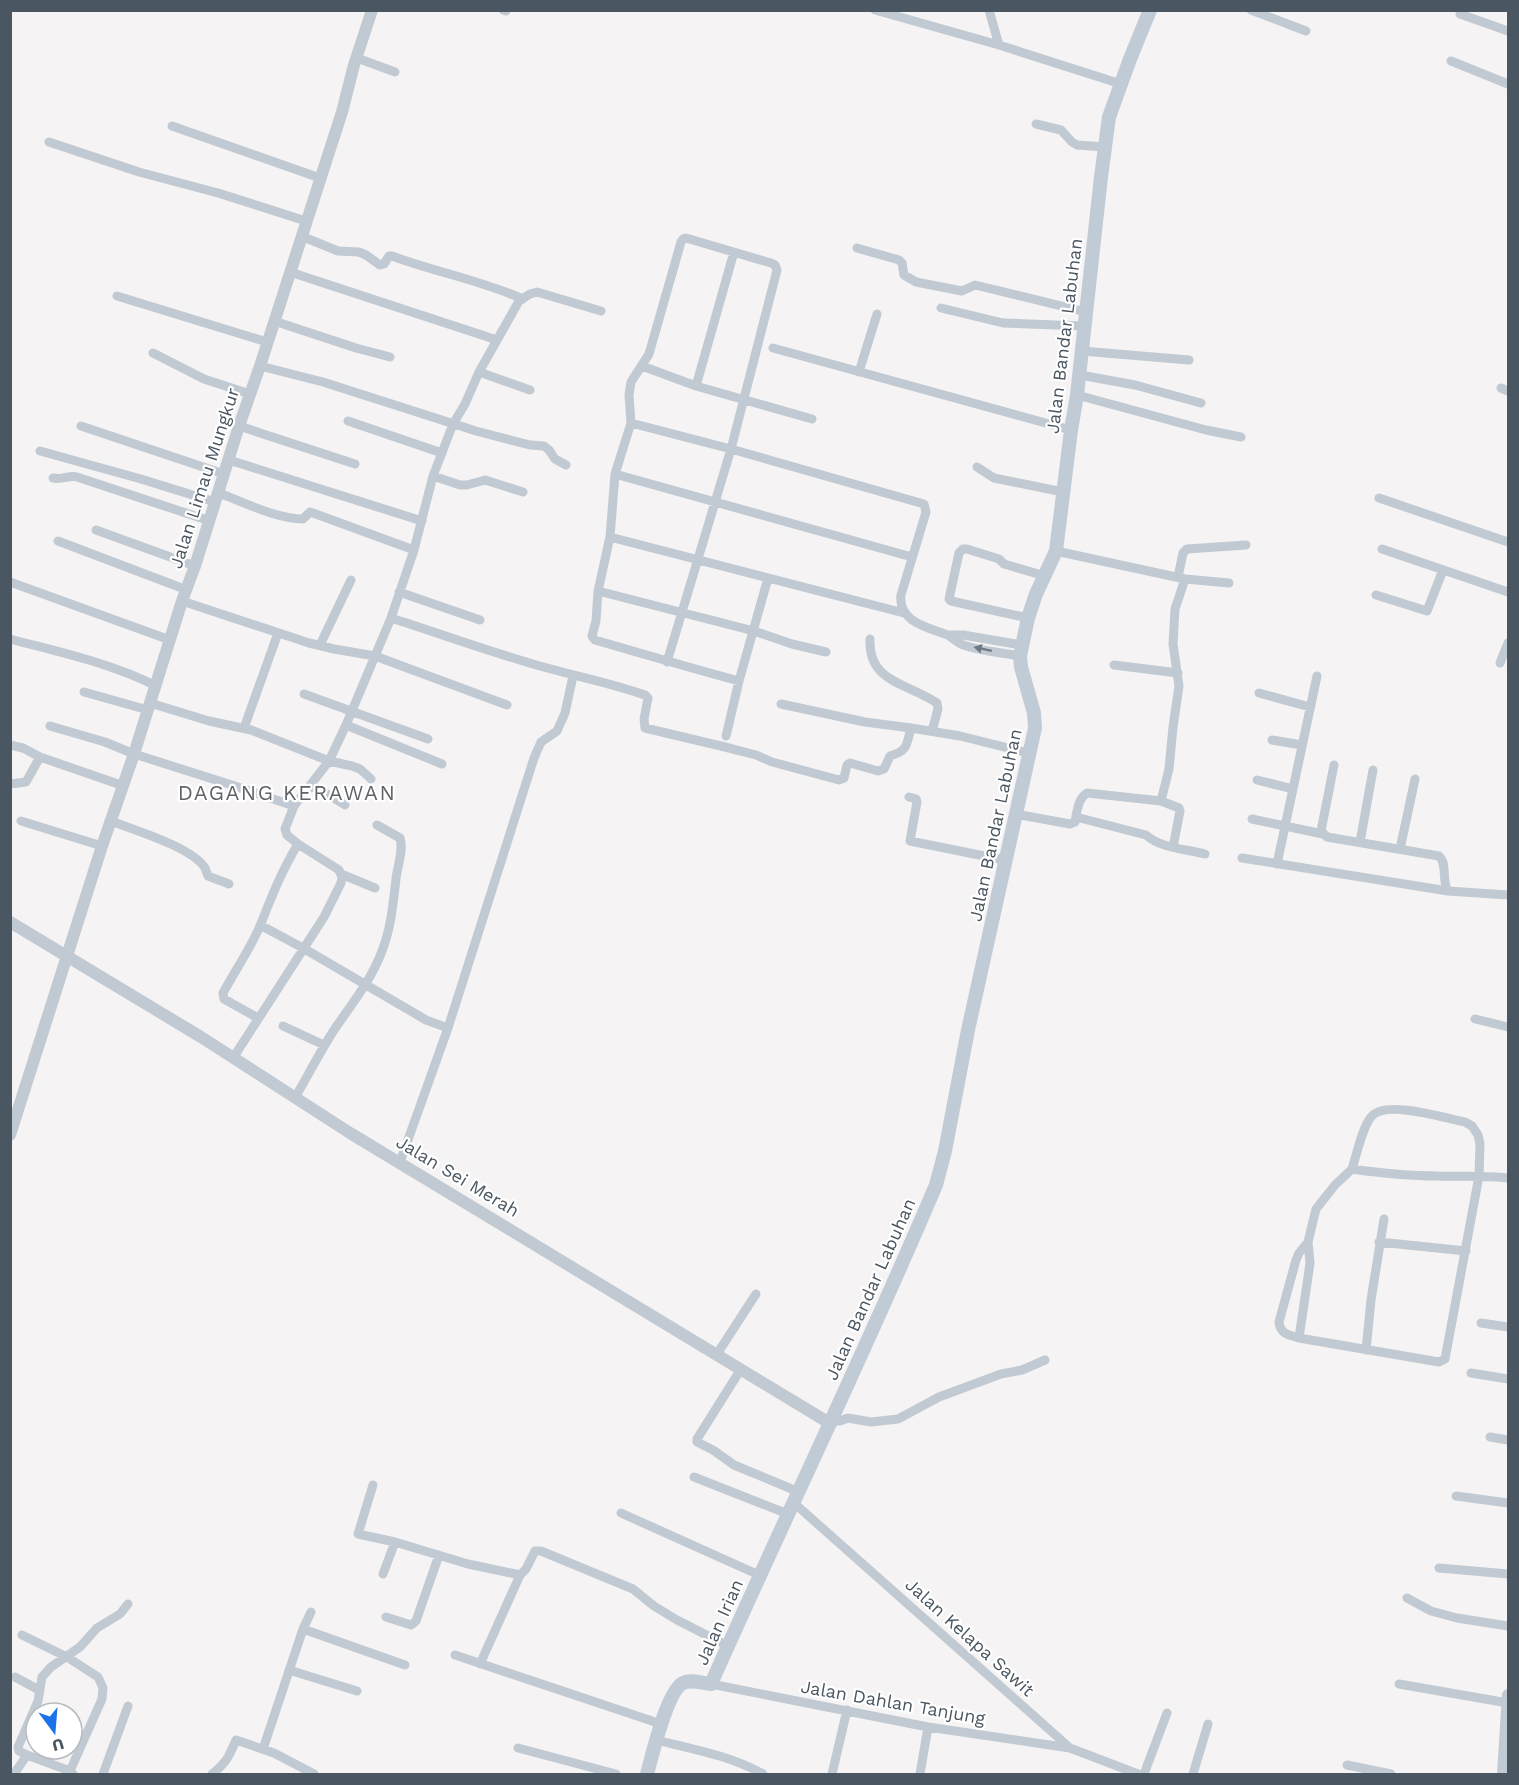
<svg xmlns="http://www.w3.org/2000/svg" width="1519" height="1785" font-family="'Work Sans',sans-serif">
	<rect width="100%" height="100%" fill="#f5f3f3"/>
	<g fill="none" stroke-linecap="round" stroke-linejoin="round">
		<path stroke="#c1cad2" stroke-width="9" d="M503,10L506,11
			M875,10L999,45L1121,84
			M989,10L999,45
			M1251,10L1306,31
			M1460,14L1508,31
			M357,58L395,72
			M1451,61L1508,84
			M1036,124L1061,130L1072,142L1077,145L1105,147
			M172,126L320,178
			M49,142L139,172L218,193L306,221
			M301,236L338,251L359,252L366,255L380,265L384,264L389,256H392C435,272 480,280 523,299
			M857,248L899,260L902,263L904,275L916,282L962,291L975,285L1086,312
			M290,272L497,340
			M117,296L267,342
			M941,308L1003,323L1084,326
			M274,321L356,348L390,357
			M773,348L1071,430
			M1082,351L1189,360
			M153,353L204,379L250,394
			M260,366L323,382L476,431L530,445L544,446L549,450L555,459L566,465
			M642,366L696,386L812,419
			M479,372L530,390
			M859,372L877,314
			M1080,375L1135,385L1201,403
			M696,386L734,252
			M1501,388L1508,391
			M1077,395L1206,430L1241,437
			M348,421L442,453
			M631,423L731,449L924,504L926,512L901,595C898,621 926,627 945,634C951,636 955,641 961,644C973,650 1005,653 1020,656
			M81,426L224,474
			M239,426L355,464
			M40,451L141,479L215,502
			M229,460L422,521
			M977,467L994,478L1063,492
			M615,474L912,557
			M433,476L460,485H467L485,480L523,492
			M53,478C63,480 69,475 77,477L210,521
			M219,493C243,502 277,519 303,519L310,512L313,513L414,550
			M1379,498L1508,542
			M96,530L195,566
			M610,537L904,613
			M58,541L187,590
			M1382,549L1508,592
			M1178,577L1183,553L1187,549L1246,545
			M1185,579L1229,583
			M10,582L170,640
			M598,591L754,631L792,644L826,652
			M399,592L480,620
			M1376,595L1427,611L1443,570
			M182,601L309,643L334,649L375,656L507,705
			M391,618C438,633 485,650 533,664C570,675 608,682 645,695L648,698L644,719L645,728L725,747L756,755L772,762L839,780L844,778L847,765L850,763L878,771L884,769L890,756C909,750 906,745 911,728
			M1028,618L951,601L949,599L959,553L963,549H967L999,559L1004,564L1045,576
			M948,635H963L1022,645
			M10,639C59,652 111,663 156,686
			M870,639C868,683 908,683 937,703L938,709L932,731
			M320,645L351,580
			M667,662L731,449L777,270L775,265L771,263L686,238L683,239L681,242L649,354L631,382L629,395L631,423L615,474L610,537L598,591L596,621L592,636L595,640C643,654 691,668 739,681
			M1500,663L1508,643
			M1114,665L1178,673
			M84,692L148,710
			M1259,693L1310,707
			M304,694L428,739
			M150,703L209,721L251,730L329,761L352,766L360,769L371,779
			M781,704L865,722L911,728L960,736L1029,753
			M346,725L442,764
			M50,726L105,742L134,754L232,785L294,806
			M244,728L278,633
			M726,736L739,681L768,578
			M1272,740L1302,745
			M10,745L23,748L40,757L124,786
			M1334,765L1321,831L1327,837L1439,856C1448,864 1441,880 1448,891L1508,895
			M1257,780L1293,789
			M10,784L26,782L40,757
			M310,786L319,789L345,805
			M909,797L916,799L917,802L910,841L1004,860
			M1161,801L1179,808L1180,811L1173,847
			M1015,814L1070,824L1075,822C1077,811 1078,799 1087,793L1161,801L1169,769L1173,727L1179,686L1173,644L1175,609L1185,579L1056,551
			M1076,817L1146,835C1160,848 1186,849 1205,854
			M1252,819L1323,834
			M21,821L102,846
			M111,821C134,830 192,847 205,868C206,870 207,874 208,876L229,884
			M1360,842L1373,770
			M1400,849L1415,779
			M1242,858L1448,891
			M1277,864L1317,676
			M341,874L375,888
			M260,925L303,948L426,1020L448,1028
			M258,1018L224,999L223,993C235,971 250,949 260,926C271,898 282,870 298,844
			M1475,1019L1508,1027
			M283,1026L324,1045
			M233,1058L324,917L341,883L342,877L339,870L298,844L287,835L285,829L294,806L329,761L346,725L391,618L414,550L433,476L453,424L465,404L479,372L519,301L530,294L537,292L601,311
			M295,1098C308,1075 320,1052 334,1030C351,1005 372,979 382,951C391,928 393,904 396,879C397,867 404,851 400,838L377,825
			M400,1162L448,1028L534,758L541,742L557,731L565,713L573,676
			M1352,1169C1357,1154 1362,1128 1371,1117C1385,1099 1444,1118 1465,1122L1472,1126L1478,1135L1480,1144L1479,1176L1445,1359L1439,1362L1299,1338L1310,1263L1308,1242L1316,1209L1335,1185L1352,1169C1380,1173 1409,1176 1437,1176C1461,1177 1485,1175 1508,1178
			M1379,1242L1466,1251
			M1481,1323L1508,1327
			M1299,1338C1289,1335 1280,1334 1279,1322L1296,1260L1299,1253L1308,1242
			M1366,1350L1371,1300L1384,1219
			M717,1354L756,1294
			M741,1369L697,1439V1442L713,1450L734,1465L799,1492
			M1471,1373L1508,1379
			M833,1420L840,1421L848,1418L871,1422L898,1419L939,1397L1001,1374L1022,1370L1045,1360
			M1490,1437L1508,1440
			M694,1477L788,1514
			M373,1485L358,1534L395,1542L468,1564L520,1575L480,1664
			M1456,1496L1508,1503
			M794,1503L1070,1748L1138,1774
			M621,1513L759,1575
			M1439,1568L1508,1574
			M383,1574L395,1542
			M520,1575L526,1569L535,1551H541L633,1589L654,1606L677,1620L728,1646
			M1407,1598L1431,1611L1457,1618L1508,1626
			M386,1617L411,1625L416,1621L439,1555
			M303,1629L405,1665
			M22,1635L67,1657L98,1677L103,1688L102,1699L70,1771
			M455,1655L661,1724
			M289,1670L357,1691
			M15,1677L39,1690
			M711,1684L928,1727L1070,1748
			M1399,1684L1508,1703
			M656,1740C693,1749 731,1756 763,1774
			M518,1748L616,1774
			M263,1749L303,1629L311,1612
			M27,1755L19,1751L18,1747L38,1701L42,1677L51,1667L80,1647L97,1628L120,1614L128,1604
			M1347,1765L1391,1774
			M14,1774L27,1755L70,1771L73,1774
			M103,1774L128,1706
			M212,1774C226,1763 229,1757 236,1740L274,1753L314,1774
			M832,1774L847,1710
			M920,1774L928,1727
			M1144,1774L1167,1713
			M1193,1774L1208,1724"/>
		<path stroke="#c1cad2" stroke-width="12" d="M10,922L201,1037L350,1133L831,1424
			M10,1135L102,846L134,754L182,601L195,566L239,426L260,366L342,112L354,65L372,10
			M1503,1774L1508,1695"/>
		<path stroke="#c1cbd6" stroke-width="14" d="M647,1774C652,1756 667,1691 683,1683C691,1679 702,1683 711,1684C785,1517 865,1353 936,1185L945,1151L968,1030L1035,728L1034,713L1021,667L1020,656L1028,618L1036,594L1056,551L1071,430L1077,395L1101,177L1109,117L1130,59L1150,10"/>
	</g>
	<defs><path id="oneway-solid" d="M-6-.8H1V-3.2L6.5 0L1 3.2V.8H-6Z" transform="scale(1.5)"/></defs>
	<use fill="#6e7983" href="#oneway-solid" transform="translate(983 649) rotate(-168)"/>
	<g text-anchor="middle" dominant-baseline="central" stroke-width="4.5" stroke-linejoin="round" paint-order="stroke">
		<g font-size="18" fill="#4a5661" stroke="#fff">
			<text transform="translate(1064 336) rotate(-83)">Jalan Bandar Labuhan</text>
			<text transform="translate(204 478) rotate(-72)">Jalan Limau Mungkur</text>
			<text transform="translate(995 825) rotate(-78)">Jalan Bandar Labuhan</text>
			<text transform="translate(458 1176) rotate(31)">Jalan Sei Merah</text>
			<text transform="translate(870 1289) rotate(-66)">Jalan Bandar Labuhan</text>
			<text transform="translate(719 1622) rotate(-66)">Jalan Irian</text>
			<text transform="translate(970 1637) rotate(42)">Jalan Kelapa Sawit</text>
			<text transform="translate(893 1702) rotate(10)">Jalan Dahlan Tanjung</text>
		</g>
		<g font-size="21" letter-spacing="1.5" fill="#5f6368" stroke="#fff">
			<text x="287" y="792">DAGANG KERAWAN</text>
		</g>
	</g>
	<rect width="1519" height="1785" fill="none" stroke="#4a5661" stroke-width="24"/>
	<g transform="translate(54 1731) rotate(164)"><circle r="28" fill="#ffffff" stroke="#b7bbc0" stroke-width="1.5"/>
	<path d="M0-4.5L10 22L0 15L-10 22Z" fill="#1a73e8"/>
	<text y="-9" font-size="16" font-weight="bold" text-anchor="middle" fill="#4a5661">U</text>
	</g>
</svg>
